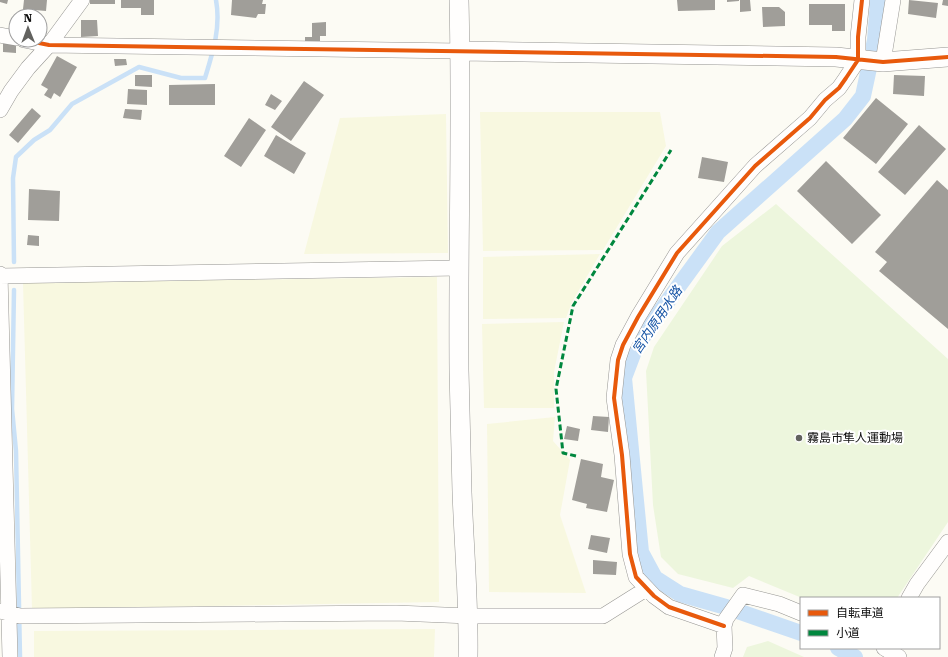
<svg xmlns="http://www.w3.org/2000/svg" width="948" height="657" font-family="'Roboto Serif','Noto Sans JP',serif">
	<rect width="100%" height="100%" fill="#fcfbf4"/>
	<path fill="#f8f8e0" d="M480,112H660L666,146L603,250L483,251Z
		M446,114L448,253L304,254L340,118Z
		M600,254L572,302L566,318L483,319V257Z
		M437,277L439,602L32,609L23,283Z
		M564,322L554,372V408H484L482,324Z
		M555,417L553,441L570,460L560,515L586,593L489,592L487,424Z
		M435,629L434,657H34V631Z"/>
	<path fill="#edf6dd" d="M776,204L948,359V522L897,598H802L749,576L733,588L678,574L661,557L653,505L646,371L654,347L722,246Z
		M768,641L804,657H743L747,647Z"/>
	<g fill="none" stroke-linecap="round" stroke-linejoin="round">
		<path stroke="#cae1f7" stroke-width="4.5" d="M14,262L13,178L16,157L34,140L50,130L72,104L139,67L181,78H205C213,52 221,27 216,0
			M14,290L12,409L16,451L20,657"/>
		<path stroke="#cae1f7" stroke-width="16" d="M801,633L726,607L680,594L655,578L641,552L624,378L635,349L654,320L718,232L845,119L863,96L875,40L878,0
			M838,648L855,657"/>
	</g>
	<path fill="#a09e99" d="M0,0H8L7,4L0,2Z
		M24,0H47L46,11L23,9Z
		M90,0H115V4H90Z
		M121,0H154V15H141V8H121Z
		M232,0H263L262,4H266L265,14H258L256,18L231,15Z
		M677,0H715V10L678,11Z
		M727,0H739V1L727,2Z
		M740,0H750L751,11L740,12Z
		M909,0L938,3L936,18L908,14Z
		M943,0H948V6L942,5Z
		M809,4H845V31H832V25H809Z
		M762,7H779L785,12V26L763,27Z
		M81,20H97L98,36L81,37Z
		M326,22V36H320V46L305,47V37H312V23Z
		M3,43L16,44V53L3,52Z
		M57,56L77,67L60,97L54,93L51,99L44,95L48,89L41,85Z
		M114,59H126L127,65L115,66Z
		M135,75H152V87L135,86Z
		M894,75L925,76L924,96L893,94Z
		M304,81L324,95L291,141L271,127Z
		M215,84V105H169V85Z
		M128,89L147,90V105L127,104Z
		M271,94L282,101L275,110L265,105Z
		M876,98L908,124L876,164L843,138Z
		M32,108L41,116L18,143L9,135Z
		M125,109L142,110L141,120L123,118Z
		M249,118L266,130L241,167L224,156Z
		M919,125L946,149L905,195L878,172Z
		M276,135L306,153L294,174L264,156Z
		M702,157L728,162L724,182L698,178Z
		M826,161L881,215L852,244L797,191Z
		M937,180L948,190V329L879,271L887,262L875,252Z
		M29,189L60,191L59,221L28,220Z
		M28,235L39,236V246L27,245Z
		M593,416L609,417L608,432L591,430Z
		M567,426L580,429L578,441L564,439Z
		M581,459L603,464L601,477L614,480L607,512L586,508L587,504L572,500Z
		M591,535L610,538L607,553L588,549Z
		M593,560L617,562L616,575L593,574Z"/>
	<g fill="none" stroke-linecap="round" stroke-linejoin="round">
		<g stroke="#969592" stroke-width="16">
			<path id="minor" d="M0,35L16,38
				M24,40L49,45L460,51
				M883,62L893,0
				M0,110L11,91L28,68L49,45L82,0
				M0,274L10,657
				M0,276L458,268
				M909,598L917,584L948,542
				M0,611L20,616L396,613L469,616H603L646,589
				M724,626L669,607L654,596L636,577L630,554L622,455L614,398L618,360L623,345L638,317L677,253L755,166L810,118L825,100L839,88L846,78L858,60V37L862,0
				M884,648L899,657
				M722,657L725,648L724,626L726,619L743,595L779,604L801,613"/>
		</g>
		<g stroke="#969592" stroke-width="20">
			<path id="tertiary" d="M459,0C462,123 458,247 459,370C460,411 461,451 462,492C464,547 469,602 468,657
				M460,51L836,57L883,62L948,57"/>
		</g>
		<use href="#minor" stroke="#fffefd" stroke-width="15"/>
		<use href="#tertiary" stroke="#fffefd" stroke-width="19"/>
		<path stroke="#00873e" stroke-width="3" stroke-dasharray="6 3" stroke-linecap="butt" d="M576,456L563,453L556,389L573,306L671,150"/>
		<g stroke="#fff" stroke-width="6">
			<path id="cycleway" d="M24,40L49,45L836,57L883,62L948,57
				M724,626L669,607L654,596L636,577L630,554L622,455L614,398L618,360L623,345L638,317L677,253L755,166L810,118L825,100L839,88L846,78L858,60V37L862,0"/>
		</g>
		<use href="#cycleway" stroke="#e8590c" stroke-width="4"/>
	</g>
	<circle fill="#62625f" stroke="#fff" stroke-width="1.5" cx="799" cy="438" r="4"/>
	<g text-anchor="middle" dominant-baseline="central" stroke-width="4" stroke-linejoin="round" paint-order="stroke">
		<g font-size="12" fill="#0f0f0f" stroke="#fff" text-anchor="start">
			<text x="807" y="438">霧島市隼人運動場</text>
		</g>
		<g font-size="13" font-style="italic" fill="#1453a5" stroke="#fff">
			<text transform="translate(657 320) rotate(-56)">宮内原用水路</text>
		</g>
	</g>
	<rect x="800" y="597" width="140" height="52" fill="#ffffff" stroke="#9f9f9f"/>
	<rect x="808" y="610" width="20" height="6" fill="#e8590c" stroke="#9f9f9f"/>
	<text x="836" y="617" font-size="12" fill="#0f0f0f">自転車道</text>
	<rect x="808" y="630" width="20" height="6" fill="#00873e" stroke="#9f9f9f"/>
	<text x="836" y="637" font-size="12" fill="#0f0f0f">小道</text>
	<g transform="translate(28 28) rotate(359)"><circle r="19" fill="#ffffff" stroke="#9f9f9f"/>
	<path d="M0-3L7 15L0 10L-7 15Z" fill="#62625f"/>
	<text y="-6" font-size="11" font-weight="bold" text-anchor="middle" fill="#0f0f0f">N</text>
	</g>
</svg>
